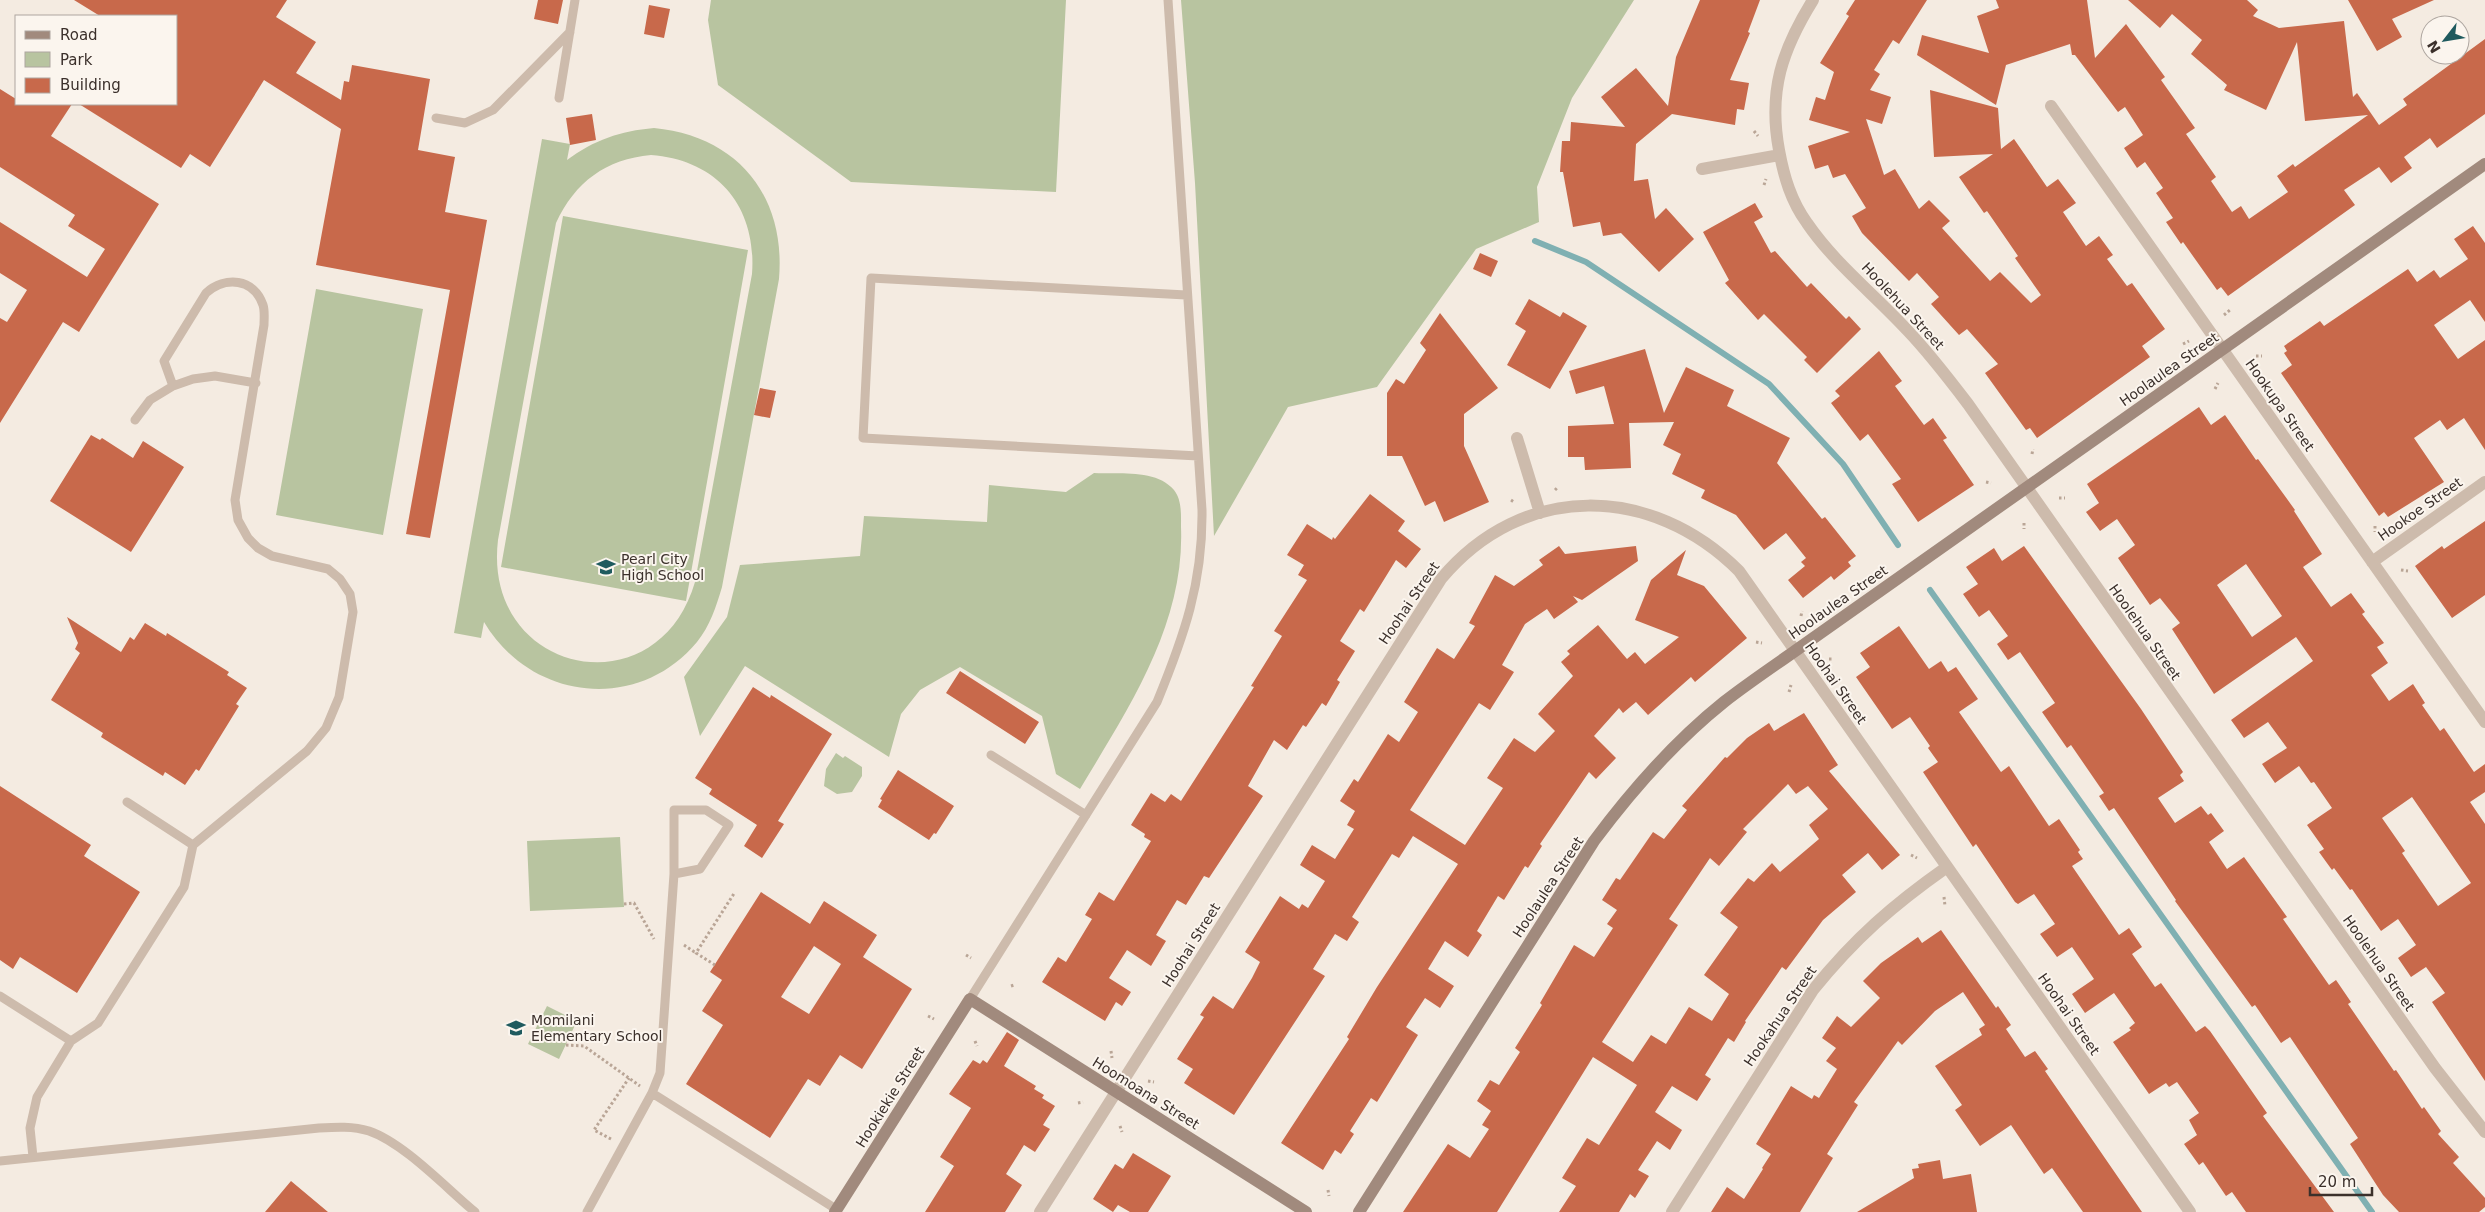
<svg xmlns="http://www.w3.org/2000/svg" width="2485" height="1212" font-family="'DejaVu Sans',sans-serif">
	<rect width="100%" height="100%" fill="#f4ebe1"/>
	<path fill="#b8c4a0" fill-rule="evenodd" d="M711,0H1066L1056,192L851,182L718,85L708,20Z
		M1181,0H1634L1572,98L1537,187L1539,222L1476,249L1377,387L1288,407L1214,536L1195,183Z
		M654,128C737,136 786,195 779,279L722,587C716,607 710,626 697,642C637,714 530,700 484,622L481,638L454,633L542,139L570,144L567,160C594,140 620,131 654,128ZM651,155C718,160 757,207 752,274L695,582C657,712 482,674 498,540L556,223C575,182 606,159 651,155Z
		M563,216L748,250L686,601L501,567Z
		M316,289L423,309L383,535L276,515Z
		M1094,473C1119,474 1157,469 1174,490C1182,500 1181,515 1181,527C1185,625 1128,709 1080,789L1056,774L1042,716L960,667L920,690L901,714L889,757L745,666L700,736L684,677L727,617L740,565L860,556L864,516L987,522L989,485L1066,492Z
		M836,753L843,758L845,756L862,767V776L852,792L837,794L824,786L826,769Z
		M620,837L624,907L530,911L527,841Z
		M547,1006L577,1021L559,1059L528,1044Z"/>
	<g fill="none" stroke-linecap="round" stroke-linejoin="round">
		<path stroke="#7fb0b2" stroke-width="6" d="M1535,241L1586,262L1769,384L1843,464L1898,545
			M1930,590L2372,1212"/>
	</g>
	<path fill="#c8694b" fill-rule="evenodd" d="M74,0H287L276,17L316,42L296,73L341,100L344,81L349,82L352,65L430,79L418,150L455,157L445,212L487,220L430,538L406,534L450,290L316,265L341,129L264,80L210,167L190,154L181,168L79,104H176V16H100Z
		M538,0H563L558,24L534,19Z
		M1700,0H1760L1748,32L1750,33L1730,80L1749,83L1744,110L1737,109L1735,125L1672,114L1636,144L1634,181L1648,179L1655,219L1666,208L1694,239L1659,272L1621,233L1603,236L1600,222L1573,227L1563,172H1560L1562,141H1570L1571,122L1625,127L1601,97L1636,68L1668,106L1676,57Z
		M1855,0H1927L1899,44L1893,40L1874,70L1880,74L1870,90L1891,97L1882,124L1866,119L1884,175L1895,169L1919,209L1929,200L1950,221L1942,228L1990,281L2000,272L2031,303L2041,295L2015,258L2018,256L1987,211L1984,213L1959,177L1993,154L1934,157L1930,90L1998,108L2001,149L2014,139L2047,187L2058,179L2076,203L2063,212L2086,246L2099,236L2113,255L2107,259L2127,286L2132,283L2165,329L2142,346L2150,357L2037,438L2030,428L2026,430L1985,373L1998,364L1967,329L1959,335L1931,304L1939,297L1917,273L1909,281L1862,233L1852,216L1866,208L1845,174L1833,178L1828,165L1815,169L1808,146L1850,132L1809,120L1816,97L1825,100L1834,72L1820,63L1849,16L1846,14Z
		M1996,0H2087L2095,58L2126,24L2165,77L2161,80L2195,128L2186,134L2216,177L2211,181L2232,212L2241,206L2249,219L2288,192L2277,176L2293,164L2295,167L2368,115L2305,121L2297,42L2266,110L2224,90L2227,85L2191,54L2202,40L2172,14L2160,28L2128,0H2247L2258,10L2253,16L2279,28L2344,21L2353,97L2357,93L2379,125L2407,105L2403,99L2485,39V114L2437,148L2430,138L2404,157L2412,168L2391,183L2379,167L2344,190L2355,205L2228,296L2221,287L2217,290L2183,242L2181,244L2166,222L2173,218L2156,193L2163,188L2145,162L2137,168L2124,148L2143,135L2125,107L2118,112L2075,55H2072L2070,44L2006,65L1996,105L1917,55L1922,35L1989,53L1977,16L1999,8Z
		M2348,0H2434L2392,19L2402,37L2377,51Z
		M649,5L670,9L664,38L644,34Z
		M0,89L16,99V104H72L51,136L159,204L79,332L63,322L0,423V318L7,322L27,290L0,273V222L87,277L105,249L68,226L75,215L0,167Z
		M592,114L596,140L570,145L566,118Z
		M1755,203L1763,217L1754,222L1771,253L1775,251L1807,287L1811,283L1846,319L1849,316L1861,329L1817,373L1804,360L1807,357L1764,314L1758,320L1725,283L1729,280L1703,232Z
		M2473,226L2485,243V322L2470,300L2434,325L2458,359L2485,340V450L2464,418L2447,430L2440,420L2414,438L2444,482L2388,517L2384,512L2379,516L2281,373L2292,365L2284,353L2287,351L2284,346L2320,321L2324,326L2408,269L2417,282L2434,270L2440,278L2468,259L2454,239Z
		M1480,253L1498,261L1491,277L1473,269Z
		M1529,299L1560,317L1563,312L1587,326L1550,389L1507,365L1526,331L1515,324Z
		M1440,313L1498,388L1464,414V446L1489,502L1444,522L1435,501L1425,506L1402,456H1387V393L1396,379L1404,384L1426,350L1420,343Z
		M1645,349L1664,413L1686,367L1734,390L1727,406L1790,438L1777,463L1822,519L1825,517L1856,556L1848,562L1851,566L1834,580L1831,576L1803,598L1788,580L1805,566L1801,562L1806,558L1786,533L1764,550L1736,515L1701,498L1705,490L1672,474L1681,454L1663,445L1674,422L1629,423L1631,468L1585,470L1584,457H1568V426L1614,424L1604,386L1576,394L1569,371Z
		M1879,351L1902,381L1895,386L1924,425L1933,418L1947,438L1943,440L1974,485L1918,522L1892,484L1901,479L1868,434L1860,441L1831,403L1840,396L1835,391Z
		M760,388L776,391L770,418L754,415Z
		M2199,407L2211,425L2225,415L2256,460L2258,459L2295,510L2294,511L2322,554L2303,567L2331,607L2351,593L2365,612L2362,614L2384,643L2377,647L2388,663L2371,675L2389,701L2413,684L2425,703L2422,705L2440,731L2444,728L2474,772L2485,764V792L2470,802L2485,824V1081L2432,1002L2445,993L2426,967L2411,977L2398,958L2416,945L2398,919L2381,931L2352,889L2350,890L2334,868L2332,870L2319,852L2324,849L2307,825L2332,808L2314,782L2311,783L2299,766L2275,783L2262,764L2287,748L2268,722L2244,738L2231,720L2313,661L2296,637L2214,694L2172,629L2180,623L2160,598L2150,605L2118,558L2135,545L2117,519L2100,531L2086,512L2099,503L2087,484ZM2246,564L2282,616L2252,637L2217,585ZM2412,797L2471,883L2438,906L2402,853L2405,851L2382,818Z
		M91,435L100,440L102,438L133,458L143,441L184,467L131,552L50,501Z
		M1370,494L1405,521L1398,531L1421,549L1406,568L1396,560L1364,612L1360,609L1340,641L1355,651L1337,680L1340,682L1326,706L1322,703L1306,727L1303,725L1287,750L1274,740L1248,786L1263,796L1209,878L1204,876L1186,905L1177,900L1156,935L1166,941L1151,966L1127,950L1109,978L1131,992L1122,1006L1116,1002L1105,1021L1042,982L1058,957L1066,962L1092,919L1085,915L1099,892L1114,901L1151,841L1144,837L1145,834L1131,825L1151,793L1165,802L1171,794L1181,801L1254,687L1251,686L1282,636L1274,631L1307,580L1298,575L1304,565L1287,555L1307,524L1332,540L1333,537L1335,539Z
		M2485,521V595L2452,618L2415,566L2442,546L2444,549Z
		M1559,546L1565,554L1636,546L1638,561L1582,600L1573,596L1578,602L1554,619L1547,609L1525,624L1502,665L1514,672L1490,710L1479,703L1410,810L1465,845L1503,788L1487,778L1514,738L1535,752L1555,731L1538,714L1573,676L1561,662L1570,654L1567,651L1598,625L1627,659L1635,652L1645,664L1679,637L1635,620L1651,580L1686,550L1677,575L1704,586L1747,638L1695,682L1691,677L1648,715L1636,702L1623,713L1619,708L1594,736L1616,758L1596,779L1589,772L1540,844L1542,846L1528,868L1525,866L1504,900L1498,896L1477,931L1482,935L1468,957L1445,941L1428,969L1454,986L1440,1008L1425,998L1406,1027L1418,1035L1377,1102L1371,1098L1350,1131L1354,1134L1341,1154L1335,1150L1323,1170L1281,1143L1349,1039L1347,1037L1377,987L1458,864L1413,836L1399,858L1392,854L1352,917L1359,922L1347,941L1335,934L1313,969L1325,976L1234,1115L1184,1083L1193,1069L1177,1059L1204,1017L1200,1015L1213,996L1233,1009L1252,978L1260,962L1245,952L1280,896L1299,909L1302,904L1308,908L1325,881L1300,865L1312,845L1335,859L1354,829L1347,825L1355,811L1340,801L1354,779L1358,782L1388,734L1399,742L1418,712L1404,702L1437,648L1454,659L1475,626L1469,623L1495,575L1514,586L1543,565L1539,560Z
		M2024,546L2141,709L2183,772L2180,775L2184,781L2158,798L2175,823L2201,806L2208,815L2211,813L2224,831L2209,842L2227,869L2244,857L2287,917L2283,919L2329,985L2336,980L2351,1002L2348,1004L2394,1071L2396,1070L2422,1109L2424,1107L2441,1131L2438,1134L2459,1157L2453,1163L2485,1198V1207L2479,1212H2399L2383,1195L2350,1144L2358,1138L2290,1037L2281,1043L2255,1005L2252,1007L2175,901L2176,900L2114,808L2109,811L2099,796L2104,793L2071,745L2067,748L2042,712L2055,703L2020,652L2008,660L1997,644L2008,636L1989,610L1979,617L1963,594L1978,584L1966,567L1994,548L2002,561Z
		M67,617L121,652L130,637L134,640L145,623L166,636L167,633L229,672L227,675L247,688L236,704L239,706L199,771L196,769L185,785L165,772L163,776L101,737L103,733L51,700L80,653L75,649L78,643Z
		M1899,626L1929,669L1941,661L1948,672L1956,667L1978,699L1959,712L2001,772L2009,766L2049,826L2059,819L2080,850L2078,852L2083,859L2072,866L2119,935L2129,928L2142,947L2132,954L2155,987L2161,983L2196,1032L2205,1026L2210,1031L2267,1113L2263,1116L2334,1212H2246L2232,1192L2226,1196L2203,1162L2199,1165L2184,1144L2197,1135L2189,1120L2199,1113L2177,1082L2169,1087L2166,1083L2149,1094L2113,1042L2131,1030L2129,1028L2135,1023L2114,993L2085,1013L2072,994L2094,979L2072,947L2057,957L2040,934L2055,924L2034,894L2018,904L2015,902L1976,844L1973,847L1923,772L1938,762L1928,748L1930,746L1910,717L1892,729L1856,677L1870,667L1860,653Z
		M960,671L1039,722L1025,744L946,693Z
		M753,687L770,698L771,695L832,734L778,821L784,824L762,858L744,846L757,825L709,794L712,789L695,778Z
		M1804,713L1838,765L1829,771L1900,855L1882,870L1868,853L1842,875L1856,892L1823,920L1786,970L1782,967L1745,1021L1746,1022L1734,1042L1728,1038L1705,1075L1711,1079L1697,1101L1672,1086L1655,1112L1682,1130L1670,1150L1657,1141L1638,1170L1649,1176L1635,1198L1630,1194L1619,1212H1559L1576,1186L1562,1178L1587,1138L1599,1145L1637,1085L1593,1057L1497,1212H1403L1448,1144L1470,1158L1489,1129L1482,1125L1491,1111L1477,1101L1490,1080L1499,1085L1520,1052L1515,1048L1542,1005L1540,1003L1574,945L1594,957L1613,928L1607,924L1617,910L1602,900L1616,878L1620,880L1653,832L1664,839L1687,810L1682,806L1725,757L1727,758L1747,738L1769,723L1774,731ZM1788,784L1796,794L1808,786L1828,809L1809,825L1819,839L1780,872L1772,863L1754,882L1748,878L1720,913L1738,927L1704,975L1729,994L1712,1021L1689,1007L1666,1044L1651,1035L1633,1062L1602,1042L1678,925L1669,919L1710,858L1719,866L1747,832L1743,829Z
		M898,770L954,806L936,834L934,833L929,840L878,807L882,800L880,799Z
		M0,786L91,845L84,856L140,892L77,993L20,957L13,969L0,960Z
		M761,892L810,924L824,901L877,935L863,957L912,989L862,1069L840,1055L820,1086L808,1079L770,1138L686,1084L723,1025L702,1011L722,980L710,972ZM814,946L841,964L809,1014L781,997Z
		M1941,930L1996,1008L1998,1006L2011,1025L2006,1029L2025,1057L2035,1051L2048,1069L2045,1071L2142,1212H2083L2052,1168L2044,1174L2011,1125L1980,1146L1955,1110L1962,1105L1935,1066L1982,1035L1979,1029L1985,1025L1963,992L1935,1011L1902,1045L1898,1041L1854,1102L1858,1105L1827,1154L1833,1158L1800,1212H1711L1727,1187L1744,1199L1763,1169L1762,1168L1771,1154L1756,1144L1791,1086L1812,1099L1814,1095L1819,1098L1837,1069L1826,1061L1836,1048L1822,1038L1837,1016L1851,1027L1880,998L1863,981L1881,963L1918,937L1922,943Z
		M1007,1032L1019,1040L1004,1066L1036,1086L1034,1089L1044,1095L1042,1098L1055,1106L1043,1125L1050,1129L1035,1152L1024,1145L1006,1174L1022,1185L1005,1212H925L954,1166L940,1157L971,1108L949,1094L973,1060L980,1064L983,1060L987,1063Z
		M1133,1153L1171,1176L1148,1212H1130L1118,1205L1113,1212L1093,1199L1115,1164L1123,1169Z
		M1940,1160L1943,1179L1971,1174L1977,1212H1857L1914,1178L1912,1169L1919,1168L1918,1164Z
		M291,1181L328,1212H265Z"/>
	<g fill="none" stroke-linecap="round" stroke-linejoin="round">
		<path stroke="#b9a596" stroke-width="3" stroke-dasharray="2.5 2.5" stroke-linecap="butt" d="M1754,131L1758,136
			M1764,185L1766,179
			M2224,315L2230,310
			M2183,344L2189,341
			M2256,356H2262
			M2215,389L2218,383
			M2032,454L2033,449
			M1986,482L1991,483
			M1555,490L1558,487
			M2059,498H2065
			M1511,500L1514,502
			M2024,523V529
			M2375,526V532
			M2401,570L2408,571
			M1801,616L1802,611
			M1756,642L1762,643
			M1829,659H1834
			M1789,692L1791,685
			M1911,855L1917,858
			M1944,897L1945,906
			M624,904L634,903L654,939
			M684,945L696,953
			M966,955L971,958
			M715,965L696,953L735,892
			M1011,986L1014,985
			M928,1016L934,1019
			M975,1041L977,1046
			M566,1045L584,1046L640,1086
			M1111,1051L1112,1058
			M1148,1081L1154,1082
			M1078,1103L1083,1102
			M1120,1126L1122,1132
			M611,1139L594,1130L629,1078
			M1328,1190L1329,1196"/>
		<path stroke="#cdbbac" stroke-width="9" d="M559,98L575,0
			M436,118L465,123L493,110L570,32
			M1186,295L871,278L863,438L1198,456
			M135,420L150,400L173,386L193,379L215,376L256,383
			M991,755L1086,815
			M127,802L193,845
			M0,996L71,1041
			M970,999L1157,702C1184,636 1203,583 1202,510L1168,0
			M652,1093L660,1073L674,874V810H706L729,825L700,869L674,874
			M33,1157L30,1128L37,1097L71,1041L98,1023L184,887L193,845L307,751L326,728L339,697L353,612L350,594L340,579L328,569L272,556L258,548L248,538L238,520L235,500L264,325C264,319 265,311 263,305C254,278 225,276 206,293L164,361L173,386
			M0,1161L319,1128C336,1127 353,1126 369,1131C404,1143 446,1188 475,1212
			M587,1212L652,1093L836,1209"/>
		<path stroke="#cdbbac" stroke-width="12" d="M1813,0C1782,50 1768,91 1779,150C1784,177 1791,201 1807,223C1835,264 1875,295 1908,331C1930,354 1949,379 1968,404L2435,1068L2485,1132
			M2051,106L2485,722
			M1702,169L1780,155
			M1517,438L1540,513
			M2372,562L2485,482
			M1040,1212L1441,579C1523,481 1652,484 1739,571L2190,1212
			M1672,1212L1813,990C1855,938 1893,905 1947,867"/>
		<path stroke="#a18a7d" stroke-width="12" d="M835,1212L970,999L1306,1212
			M1359,1212L1594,841C1632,790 1674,742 1724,702C1747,684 1771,668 1795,651L2485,164"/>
	</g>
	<defs>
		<g id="school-bare" transform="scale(1.5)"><path d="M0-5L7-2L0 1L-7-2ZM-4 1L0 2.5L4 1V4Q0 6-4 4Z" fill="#1f5a5e" stroke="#fbf5ee" stroke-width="2.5" paint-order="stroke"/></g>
	</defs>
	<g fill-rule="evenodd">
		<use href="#school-bare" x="606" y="567"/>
		<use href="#school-bare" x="516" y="1028"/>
	</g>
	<g text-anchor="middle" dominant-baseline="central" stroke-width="4" stroke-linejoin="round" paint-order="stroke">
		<g font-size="14" fill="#3b302b" stroke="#fbf5ee">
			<text transform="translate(1903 306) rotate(47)">Hoolehua Street</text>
			<text transform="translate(2169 369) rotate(-35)">Hoolaulea Street</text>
			<text transform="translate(2280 405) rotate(55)">Hookupa Street</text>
			<text transform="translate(2420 509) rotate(-35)">Hookoe Street</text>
			<text transform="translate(1838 602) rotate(-35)">Hoolaulea Street</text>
			<text transform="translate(1409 603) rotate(-56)">Hoohai Street</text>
			<text transform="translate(2145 632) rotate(55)">Hoolehua Street</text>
			<text transform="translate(1836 683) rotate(55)">Hoohai Street</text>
			<text transform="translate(1548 887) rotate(-57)">Hoolaulea Street</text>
			<text transform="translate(1191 945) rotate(-58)">Hoohai Street</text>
			<text transform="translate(2379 963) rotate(55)">Hoolehua Street</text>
			<text transform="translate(2069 1014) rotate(55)">Hoohai Street</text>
			<text transform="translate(1780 1016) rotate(-56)">Hookahua Street</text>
			<text transform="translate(1146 1093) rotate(32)">Hoomoana Street</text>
			<text transform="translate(890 1097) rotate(-58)">Hookiekie Street</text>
		</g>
		<g font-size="14" fill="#3b302b" stroke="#fbf5ee" text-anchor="start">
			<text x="621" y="559">Pearl City<tspan x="621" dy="16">High School</tspan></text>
			<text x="531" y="1020">Momilani<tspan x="531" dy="16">Elementary School</tspan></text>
		</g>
	</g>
	<rect x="15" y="15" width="162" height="90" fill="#fbf5ee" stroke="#aea6a0"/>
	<rect x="25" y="31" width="25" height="8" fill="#a18a7d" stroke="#aea6a0"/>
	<text x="60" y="40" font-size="15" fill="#3b302b">Road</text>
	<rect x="25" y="52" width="25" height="15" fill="#b8c4a0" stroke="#aea6a0"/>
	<text x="60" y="65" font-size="15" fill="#3b302b">Park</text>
	<rect x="25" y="78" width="25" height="15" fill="#c8694b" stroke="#aea6a0"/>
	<text x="60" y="90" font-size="15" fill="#3b302b">Building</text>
	<g transform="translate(2445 40) rotate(239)"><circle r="24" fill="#fbf5ee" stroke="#aea6a0"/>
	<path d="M0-4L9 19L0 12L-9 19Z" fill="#1f5a5e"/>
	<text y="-8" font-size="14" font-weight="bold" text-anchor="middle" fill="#3b302b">N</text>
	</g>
	<path d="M2310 1187v8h62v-8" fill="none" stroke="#3b302b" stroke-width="2.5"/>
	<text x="2318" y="1187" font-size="15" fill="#3b302b" stroke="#fbf5ee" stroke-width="4" paint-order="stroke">20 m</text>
</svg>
